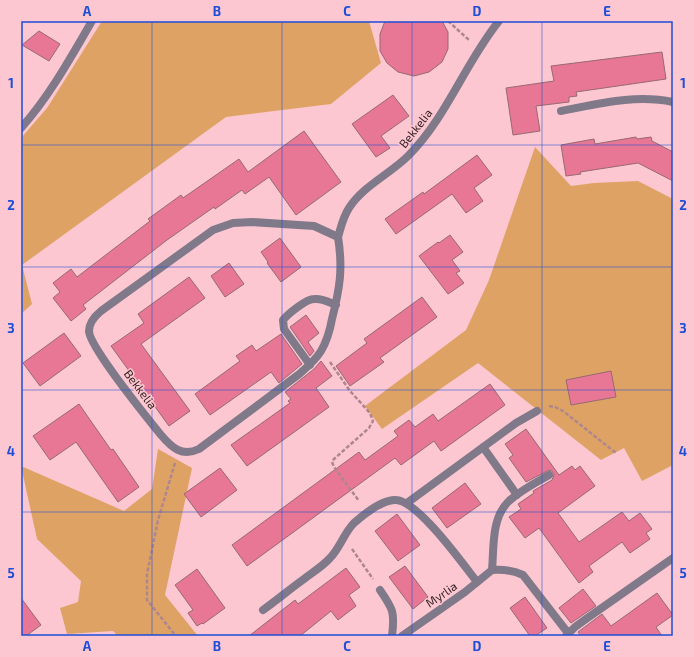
<svg xmlns="http://www.w3.org/2000/svg" width="694" height="657" font-family="'Exo 2',sans-serif">
	<rect width="100%" height="100%" fill="#fcc7d1"/>
	<path fill="#dfa265" d="M102,21H369L381,63L331,104L226,117L22,265L32,304L21,314V138L47,108Z
		M535,147L571,186L594,183L638,181L673,199V465L642,481L624,448L601,460L478,363L382,429L365,406L466,330L489,280Z
		M158,449L192,468L165,595L198,636H118L113,631L67,634L60,608L78,602L81,581L37,539L21,466L124,511L152,489Z"/>
	<path fill="#e77794" stroke="#986973" d="M385,21H442L448,32V49L442,62L429,72L414,76L398,72L387,63L380,51V34Z
		M39,31L60,44L49,61L22,45Z
		M662,52L666,79L576,92L577,96L569,97V102L536,106L540,131L513,135L506,88L554,81L551,66Z
		M393,95L409,116L381,136L390,148L376,157L352,124Z
		M304,131L341,182L296,215L269,177L245,194L242,190L215,209L214,207L167,240L83,305L86,309L71,321L53,298L60,292L53,283L71,269L77,277L150,221L148,219L181,195L183,198L239,159L248,172Z
		M636,137L637,139L651,137L652,141L673,152V181L638,163L580,172L581,174L566,176L561,145L594,139L595,144Z
		M477,155L492,175L474,188L483,201L466,213L452,194L396,234L385,219L423,192L424,194Z
		M450,235L463,252L452,260L460,271L456,273L464,283L448,294L419,256L438,242L439,243Z
		M280,238L301,267L281,282L267,263L268,262L261,252Z
		M229,263L244,284L225,297L211,276Z
		M189,277L205,298L141,344L190,411L169,426L111,346L144,323L138,314Z
		M422,297L437,317L380,358L384,362L350,386L336,366L367,343L364,339Z
		M306,315L319,333L308,342L314,351L310,356L290,327Z
		M64,333L81,356L40,386L23,363Z
		M281,334L302,364L279,383L271,372L210,415L195,394L240,361L236,356L252,345L256,351Z
		M321,361L332,376L316,388L329,407L247,466L231,445L290,403L288,401L291,399L285,392L314,369Z
		M611,371L616,397L571,405L566,380Z
		M490,384L505,405L441,451L434,441L401,465L395,458L247,566L232,545L359,452L365,460L398,436L394,431L409,420L415,427L433,414L438,421Z
		M79,404L111,450L113,449L139,487L118,502L76,442L50,460L33,436Z
		M526,429L559,475L572,466L575,470L580,466L595,486L558,513L579,542L622,512L629,521L640,513L652,529L646,533L650,539L630,553L622,542L589,566L593,572L579,583L539,528L525,538L509,517L521,509L518,504L534,493L533,491L552,480L554,475L552,471L549,470L526,482L509,458L513,455L505,444Z
		M220,468L237,490L201,517L184,494Z
		M465,483L481,504L447,528L432,508Z
		M397,514L420,545L398,561L375,531Z
		M405,566L428,597L413,609L389,577Z
		M346,568L360,587L349,595L356,606L338,620L331,611L300,636H249L295,600L298,604Z
		M197,569L225,608L203,624L202,623L197,626L188,613L193,610L175,585Z
		M583,589L596,606L571,623L559,608Z
		M657,593L673,615L656,627L662,636H581L578,632L602,614L611,626Z
		M525,597L547,628L535,636H530L510,608Z
		M21,598L41,625L26,636H21Z"/>
	<g fill="none" stroke-linecap="round" stroke-linejoin="round">
		<path stroke="#ae868e" stroke-width="2.5" stroke-dasharray="4 2" stroke-linecap="butt" d="M448,21L469,40
			M330,362L350,391L370,413L373,421L369,428L334,459L332,462L334,467L359,501
			M549,406L555,407L563,411L616,453
			M175,463L158,520L147,574V600L176,636
			M352,549L373,579"/>
		<path stroke="#80798a" stroke-width="8" d="M561,111C598,104 635,94 673,102
			M252,222L314,226L338,237C343,268 340,288 332,319C330,330 327,341 321,351C315,361 306,368 298,375L199,449C182,457 172,448 161,435C148,419 89,346 89,331C89,323 95,316 101,311L213,230L233,223Z
			M310,365L284,329L283,320C288,314 306,299 314,299C322,298 329,302 336,305
			M483,447L517,495
			M549,475C535,483 519,491 508,502C491,519 494,549 492,570C504,569 512,570 523,575L568,633
			M407,503L516,423L537,411
			M380,590C393,609 395,612 392,636
			M263,610C277,600 290,589 304,579C313,572 323,566 330,558C340,548 344,533 354,523C363,515 383,499 396,500C418,501 463,564 477,582
			M566,636L575,627L586,619L673,558"/>
		<path stroke="#80798a" stroke-width="8" d="M21,128C49,97 71,57 92,21
			M338,237C341,227 343,217 349,208C363,186 390,174 408,156C447,117 465,63 499,21
			M402,636L465,592L492,570"/>
	</g>
	<path fill="none" stroke="#1d4ed8" stroke-width="1" stroke-opacity="0.55" d="M152,21V636M282,21V636M412,21V636M542,21V636M21,145H673M21,267H673M21,390H673M21,512H673"/>
	<g text-anchor="middle" dominant-baseline="central" stroke-width="3" stroke-linejoin="round" paint-order="stroke">
		<g font-size="12" fill="#301d21" stroke="#fcc7d1">
			<text transform="translate(415 128) rotate(-52)">Bekkelia</text>
			<text transform="translate(141 389) rotate(53)">Bekkelia</text>
			<text transform="translate(441 594) rotate(-35)">Myrlia</text>
		</g>
	</g>
	<rect width="694" height="657" fill="none" stroke="#fcc7d1" stroke-width="44"/>
	<rect x="22" y="22" width="650" height="613" fill="none" stroke="#1d4ed8" stroke-width="1.5"/>
	<g font-size="13" text-anchor="middle" font-weight="bold" fill="#1d4ed8">
		<text x="87" y="16">A</text>
		<text x="217" y="16">B</text>
		<text x="347" y="16">C</text>
		<text x="477" y="16">D</text>
		<text x="607" y="16">E</text>
		<text x="11" y="88">1</text>
		<text x="683" y="88">1</text>
		<text x="11" y="210">2</text>
		<text x="683" y="210">2</text>
		<text x="11" y="333">3</text>
		<text x="683" y="333">3</text>
		<text x="11" y="456">4</text>
		<text x="683" y="456">4</text>
		<text x="11" y="578">5</text>
		<text x="683" y="578">5</text>
		<text x="87" y="651">A</text>
		<text x="217" y="651">B</text>
		<text x="347" y="651">C</text>
		<text x="477" y="651">D</text>
		<text x="607" y="651">E</text>
	</g>
</svg>
